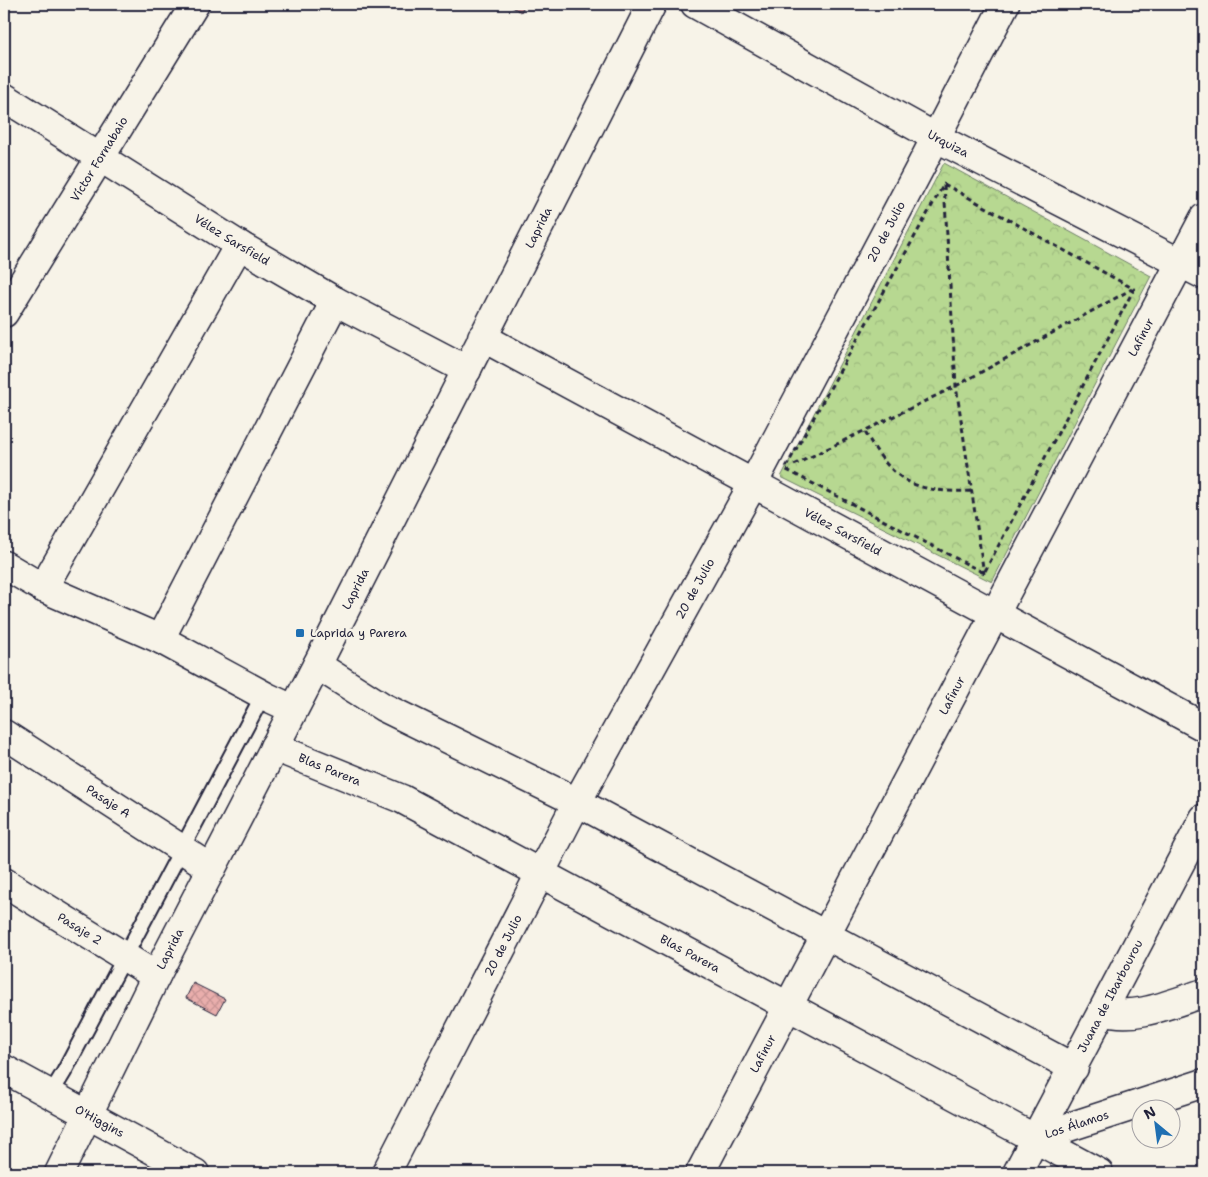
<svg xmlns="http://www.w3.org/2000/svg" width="1208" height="1177" font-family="'Shantell Sans',sans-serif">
	<defs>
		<pattern id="park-crowns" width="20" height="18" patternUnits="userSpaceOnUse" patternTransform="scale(1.25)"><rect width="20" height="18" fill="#b7d891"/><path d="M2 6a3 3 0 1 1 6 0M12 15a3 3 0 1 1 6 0" fill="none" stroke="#9db97e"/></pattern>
		<pattern id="building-cross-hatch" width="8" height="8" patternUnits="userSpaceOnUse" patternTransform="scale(1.25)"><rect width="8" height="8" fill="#e9aeac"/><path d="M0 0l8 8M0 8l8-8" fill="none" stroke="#c89595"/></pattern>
	</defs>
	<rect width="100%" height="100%" fill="#f7f3e8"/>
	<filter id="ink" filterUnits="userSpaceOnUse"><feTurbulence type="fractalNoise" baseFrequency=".02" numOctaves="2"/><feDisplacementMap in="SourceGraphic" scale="10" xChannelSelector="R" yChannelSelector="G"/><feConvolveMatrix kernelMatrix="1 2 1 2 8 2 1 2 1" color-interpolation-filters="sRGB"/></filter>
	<g filter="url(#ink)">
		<path fill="url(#park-crowns)" stroke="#6c7d66" d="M944,163L1151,276L992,582L781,477Z"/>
		<path fill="url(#building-cross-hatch)" stroke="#22223b" d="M507,4H525L521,12Z
			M193,983L225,999L217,1014L186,998Z"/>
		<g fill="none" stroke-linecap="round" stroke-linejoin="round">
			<g stroke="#22223b" stroke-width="18">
				<path id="lane" d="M50,1095L64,1072L263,695"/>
			</g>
			<g stroke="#22223b" stroke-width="31">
				<g id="street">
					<path id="s1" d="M695,4L935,137L1204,275"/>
					<path id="s2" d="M4,97L239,245L335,301L467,370"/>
					<path id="s3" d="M4,313L195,4"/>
					<path id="s4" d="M482,337L1204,727"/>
					<path d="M4,565L43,588L160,639L267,697L293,709"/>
					<path d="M43,588L239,245"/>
					<path d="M160,639L335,301"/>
					<path d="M317,665L383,707L577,802L1074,1068"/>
					<path id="s5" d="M4,734L211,868"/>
					<path id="s6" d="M274,747L402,799L1099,1173"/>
					<path id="s7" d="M4,882L156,976"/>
					<path d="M1104,1010C1135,1021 1174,1002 1204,993"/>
					<path id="s8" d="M4,1069L195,1173"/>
					<path id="s9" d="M1035,1138L1204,1083"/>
					<path id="s10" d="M386,1173L577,802L753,484L922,164L1005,4"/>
					<path id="s11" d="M700,1173L1204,218"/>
					<path id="s12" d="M1017,1173L1204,818"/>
				</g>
			</g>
			<g stroke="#22223b" stroke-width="31">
				<g id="secondary">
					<path id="s13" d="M59,1173L156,976L317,665L652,4"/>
				</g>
			</g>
			<path stroke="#22223b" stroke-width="3" stroke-dasharray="5 4" stroke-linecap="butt" d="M944,184L1134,289L984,573L785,469Z
				M944,185L956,386L984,574
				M865,432C893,482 914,493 972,491
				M794,465L956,386L1132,289"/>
			<use href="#lane" stroke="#f7f3e8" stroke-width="14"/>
			<use href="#street" stroke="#f7f3e8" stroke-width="28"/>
			<use href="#secondary" stroke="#f7f3e8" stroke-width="28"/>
		</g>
	</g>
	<rect fill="#1f6fb2" stroke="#f7f3e8" stroke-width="2" x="295" y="628" width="10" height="10" rx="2.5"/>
	<g text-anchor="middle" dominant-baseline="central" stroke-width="5" stroke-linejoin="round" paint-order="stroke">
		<g font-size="12" fill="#22223b" stroke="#f7f3e8">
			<text stroke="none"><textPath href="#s1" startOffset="289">Urquiza</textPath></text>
			<text stroke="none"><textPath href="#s3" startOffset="181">Víctor Fornabaio</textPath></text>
			<text stroke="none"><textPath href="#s13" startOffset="1060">Laprida</textPath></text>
			<text stroke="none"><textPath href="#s10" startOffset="1066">20 de Julio</textPath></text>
			<text stroke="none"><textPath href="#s2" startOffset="269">Vélez Sarsfield</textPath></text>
			<text stroke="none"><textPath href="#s11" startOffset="945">Lafinur</textPath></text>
			<text stroke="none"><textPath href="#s4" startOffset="410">Vélez Sarsfield</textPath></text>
			<text stroke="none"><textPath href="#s10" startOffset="661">20 de Julio</textPath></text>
			<text stroke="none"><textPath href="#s13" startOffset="655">Laprida</textPath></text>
			<text stroke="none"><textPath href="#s11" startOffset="540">Lafinur</textPath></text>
			<text stroke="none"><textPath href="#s6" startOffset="60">Blas Parera</textPath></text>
			<text stroke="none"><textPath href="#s5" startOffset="124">Pasaje A</textPath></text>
			<text stroke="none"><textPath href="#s7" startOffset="89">Pasaje 2</textPath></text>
			<text stroke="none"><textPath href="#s10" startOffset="256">20 de Julio</textPath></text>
			<text stroke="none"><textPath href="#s13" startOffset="250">Laprida</textPath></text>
			<text stroke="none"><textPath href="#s6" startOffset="465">Blas Parera</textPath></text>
			<text stroke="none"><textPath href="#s12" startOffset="200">Juana de Ibarbourou</textPath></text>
			<text stroke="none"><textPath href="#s11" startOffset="135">Lafinur</textPath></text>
			<text stroke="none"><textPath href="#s8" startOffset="109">O'Higgins</textPath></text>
			<text stroke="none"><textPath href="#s9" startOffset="44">Los Álamos</textPath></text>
		</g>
		<g font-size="12" fill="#22223b" stroke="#f7f3e8" text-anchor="start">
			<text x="310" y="633">Laprida y Parera</text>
		</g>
	</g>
	<rect width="1208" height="1177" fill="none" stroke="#f7f3e8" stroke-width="20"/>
	<rect x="10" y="10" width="1188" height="1157" fill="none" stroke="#22223b" stroke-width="2" filter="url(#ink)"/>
	<g transform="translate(1156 1124) rotate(331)"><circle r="24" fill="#f7f3e8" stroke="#a29fa3"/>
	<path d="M0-4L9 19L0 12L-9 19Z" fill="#1f6fb2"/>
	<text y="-8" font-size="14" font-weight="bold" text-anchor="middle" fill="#22223b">N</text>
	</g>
</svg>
